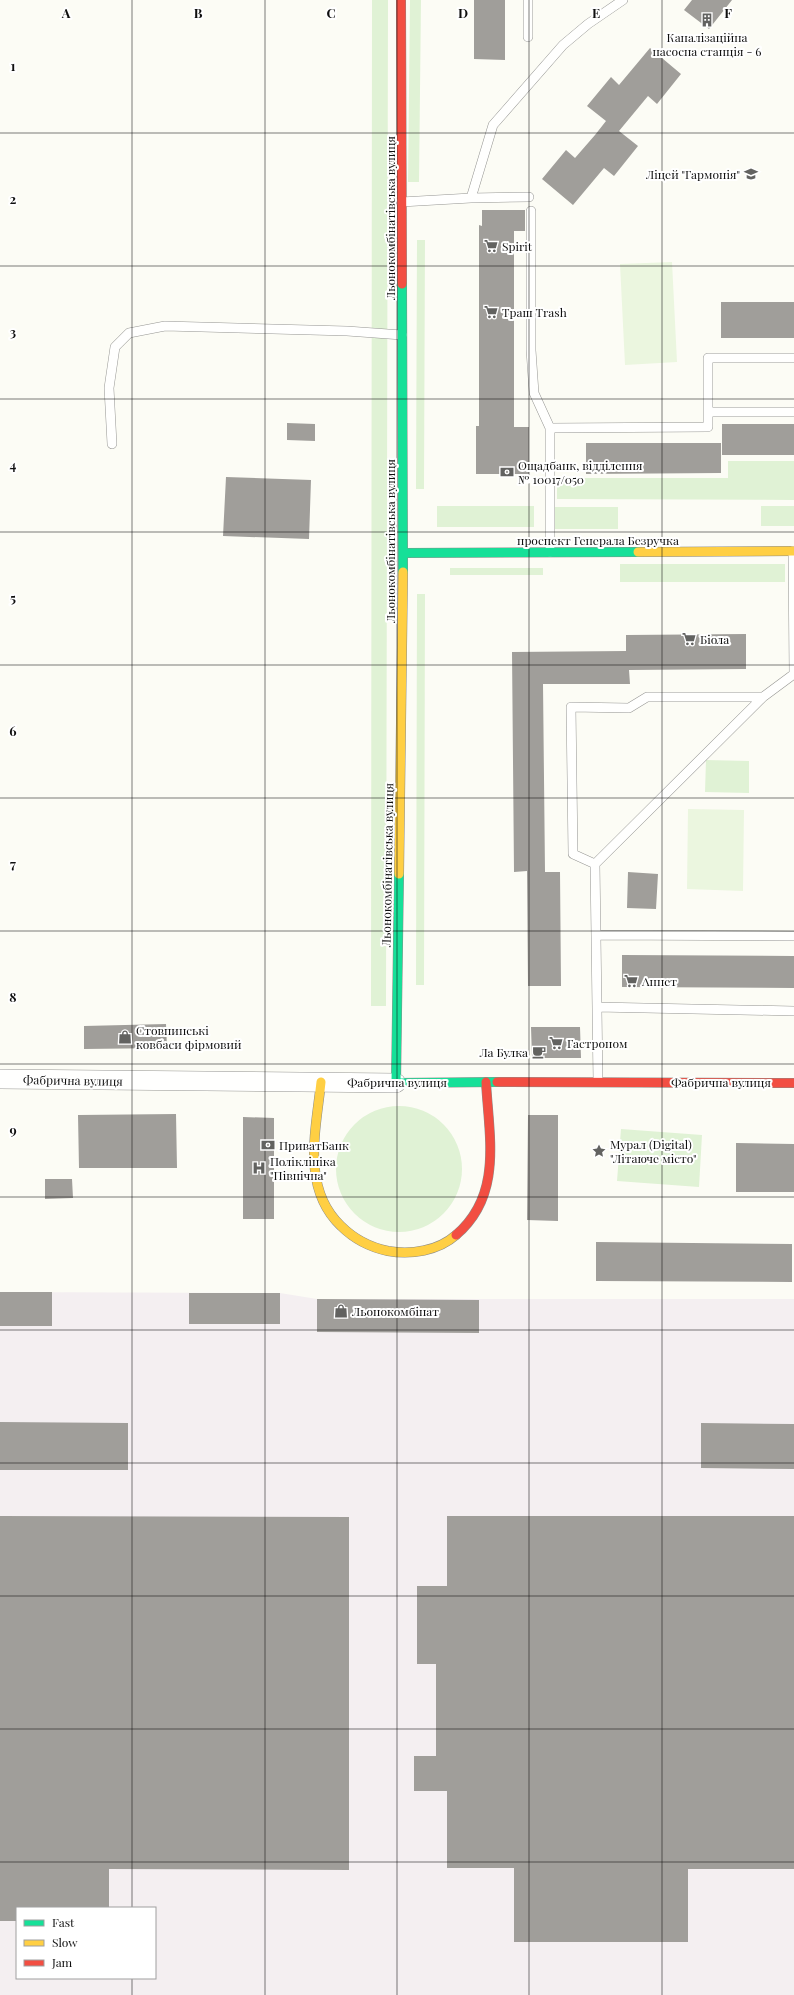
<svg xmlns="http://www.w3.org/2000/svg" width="794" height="1995" font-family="'Playfair Display',serif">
	<rect width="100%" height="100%" fill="#fcfcf5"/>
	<path fill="#f4eff1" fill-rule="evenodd" d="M0,1292L280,1293L317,1299H794V1995H0ZM17,1908H155V1978H17Z"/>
	<path fill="#e0f2d5" d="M372,0H388L386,1006H371Z
		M410,0H421L419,182H408Z
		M417,240H425L424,489H416Z
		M728,461H794V500L557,499V478H728Z
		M437,506H534V527H437Z
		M761,506H794V526H761Z
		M555,507H618V529H555Z
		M620,564H785V582H620Z
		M450,568H543V575H450Z
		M417,594H425L424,985H416Z
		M706,760L749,761V793L705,792Z
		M336 1169a63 63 0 1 1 126 0a63 63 0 1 1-126 0Z
		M621,1129L702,1135L699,1187L617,1181Z"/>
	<path fill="#ebf6df" d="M672,262L677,362L625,365L620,264Z
		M688,809L744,810L743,891L687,889Z"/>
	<path fill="#a09e9a" d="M474,0H505V60L474,59Z
		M692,0H732L709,29L684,10Z
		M650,48L681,74L657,104L648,96L619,131L638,146L614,176L604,168L573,205L542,179L566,150L575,158L595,135L606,121L587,106L611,77L619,85Z
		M482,210H525V231H514V427H529V474H476V426H479V225L482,226Z
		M721,302H794V338H721Z
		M287,423L315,424V441L287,440Z
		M722,424H794V455H722Z
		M586,443H721V473L586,474Z
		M226,477L311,480L309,539L223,536Z
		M746,634V669L629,670L630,684H543L545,872H560L561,986H528L527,871L514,872L512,652L626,651V635Z
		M628,872L658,874L656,909L627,908Z
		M622,955L794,956V988L622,987Z
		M166,1024L167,1048L84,1049V1026Z
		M531,1027H580L581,1058H532Z
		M176,1114L177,1168H79L78,1115Z
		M528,1115H558V1221L527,1220Z
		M243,1117L274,1118V1219H243Z
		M736,1143L794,1144V1192H736Z
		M45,1179H72L73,1198L45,1199Z
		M596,1242L792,1244V1282L596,1281Z
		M0,1292H52V1326H0Z
		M189,1293H280V1324H189Z
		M317,1299L479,1300V1333L317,1332Z
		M0,1422L128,1423V1470H0Z
		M701,1423L794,1424V1469L701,1468Z
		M0,1516L349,1517V1870L109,1869V1908H17V1921H0Z
		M447,1516H794V1869H688V1942H514V1868H447V1791H414V1756H436V1664H417V1586H447Z"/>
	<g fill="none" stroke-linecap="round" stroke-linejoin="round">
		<g stroke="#969693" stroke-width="10">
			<path id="lane" d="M528,37V0
				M471,198L529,197
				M401,202L471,198L493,125L563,45L588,24L623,0
				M531,211V350L534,393L550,428
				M708,412V358H794
				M112,444L109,388L115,347L129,333L165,326L347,331L402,335
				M550,552V428L708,427V412H794
				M595,864L573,854L571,707L629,708L647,697H763
				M596,935L794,936
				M597,1007L794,1011
				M598,1081L595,864L763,697L794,674L793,551"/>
		</g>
		<g stroke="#969693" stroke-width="20">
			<path id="street" d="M0,1079L396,1083"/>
		</g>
		<g stroke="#8c8c89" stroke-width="10">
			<path id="fast" d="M402,284L403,572
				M403,553L638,552
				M399,874L396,1083L497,1082"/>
		</g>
		<g stroke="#8c8c89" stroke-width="10">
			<path id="slow" d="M638,552L794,551
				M399,874L403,572
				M321,1082C316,1130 301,1188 341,1226C354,1239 369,1247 388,1251C411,1255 438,1251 456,1235"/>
		</g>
		<g stroke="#8c8c89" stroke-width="10">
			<path id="jam" d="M401,0L402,284
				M497,1082L794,1083
				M456,1235C503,1195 489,1137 486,1082"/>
		</g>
		<use href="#lane" stroke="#fffffe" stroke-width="9"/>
		<use href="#street" stroke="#fffffe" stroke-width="19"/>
		<use href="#fast" stroke="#16e098" stroke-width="9"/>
		<use href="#slow" stroke="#ffcf43" stroke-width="9"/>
		<use href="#jam" stroke="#f24e42" stroke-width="9"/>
	</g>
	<path fill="none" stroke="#0f0f0f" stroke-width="1" stroke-opacity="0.55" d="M132,0V1908M265,0V1995M397,0V1995M529,0V1995M662,0V1995M0,133H794M0,266H794M0,399H794M0,532H794M0,665H794M0,798H794M0,931H794M0,1064H794M0,1197H794M0,1330H794M0,1463H794M0,1596H794M0,1729H794M0,1862H794M132,1978V1995"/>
	<defs>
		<g id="building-bare" transform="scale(1.08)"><path d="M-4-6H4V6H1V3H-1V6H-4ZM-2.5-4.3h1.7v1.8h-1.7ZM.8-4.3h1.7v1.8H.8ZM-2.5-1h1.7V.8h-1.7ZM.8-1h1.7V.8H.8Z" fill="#626260" stroke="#fff" stroke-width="2.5" paint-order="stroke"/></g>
		<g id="school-bare" transform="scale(1.08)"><path d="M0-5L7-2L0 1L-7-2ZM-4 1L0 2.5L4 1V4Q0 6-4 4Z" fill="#626260" stroke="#fff" stroke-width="2.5" paint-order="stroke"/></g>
		<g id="supermarket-bare" transform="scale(1.08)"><path d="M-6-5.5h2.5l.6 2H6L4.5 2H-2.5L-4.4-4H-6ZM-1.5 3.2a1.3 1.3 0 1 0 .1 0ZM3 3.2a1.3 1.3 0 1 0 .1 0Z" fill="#626260" stroke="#fff" stroke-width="2.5" paint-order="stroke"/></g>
		<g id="bank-bare" transform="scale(1.08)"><path d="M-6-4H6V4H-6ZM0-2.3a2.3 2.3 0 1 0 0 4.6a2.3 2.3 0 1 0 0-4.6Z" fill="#626260" stroke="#fff" stroke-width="2.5" paint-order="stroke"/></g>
		<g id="shop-bare" transform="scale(1.08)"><path d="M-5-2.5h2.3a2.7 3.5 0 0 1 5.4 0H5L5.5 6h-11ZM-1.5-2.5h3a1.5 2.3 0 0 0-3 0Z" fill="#626260" stroke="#fff" stroke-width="2.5" paint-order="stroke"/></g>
		<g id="cafe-bare" transform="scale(1.08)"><path d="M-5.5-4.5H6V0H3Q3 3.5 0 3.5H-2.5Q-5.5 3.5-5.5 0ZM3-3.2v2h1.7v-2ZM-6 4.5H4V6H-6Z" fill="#626260" stroke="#fff" stroke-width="2.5" paint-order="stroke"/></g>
		<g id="sight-bare" transform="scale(1.08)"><path d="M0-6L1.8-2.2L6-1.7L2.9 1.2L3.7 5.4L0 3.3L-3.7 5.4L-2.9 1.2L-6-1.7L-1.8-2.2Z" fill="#626260" stroke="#fff" stroke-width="2.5" paint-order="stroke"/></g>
		<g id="hospital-bare" transform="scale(1.08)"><path d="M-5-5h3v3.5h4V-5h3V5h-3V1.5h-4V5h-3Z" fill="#626260" stroke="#fff" stroke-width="2.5" paint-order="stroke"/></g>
	</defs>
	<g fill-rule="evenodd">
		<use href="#building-bare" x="707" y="20"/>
		<use href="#school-bare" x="751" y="174"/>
		<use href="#supermarket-bare" x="491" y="246"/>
		<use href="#supermarket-bare" x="491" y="312"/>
		<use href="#bank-bare" x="507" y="472"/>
		<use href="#supermarket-bare" x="689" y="639"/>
		<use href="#supermarket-bare" x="631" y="981"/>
		<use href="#shop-bare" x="125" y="1037"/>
		<use href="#supermarket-bare" x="556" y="1043"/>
		<use href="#cafe-bare" x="539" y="1052"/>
		<use href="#bank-bare" x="268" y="1145"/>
		<use href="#sight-bare" x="599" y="1151"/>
		<use href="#hospital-bare" x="259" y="1168"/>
		<use href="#shop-bare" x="341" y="1311"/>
	</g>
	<g text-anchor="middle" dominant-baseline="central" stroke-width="4" stroke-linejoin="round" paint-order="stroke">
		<g font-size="12" fill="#0f0f0f" stroke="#fff" text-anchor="start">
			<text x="707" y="37" text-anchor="middle">Каналізаційна<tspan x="707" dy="14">насосна станція - 6</tspan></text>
			<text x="740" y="174" text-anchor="end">Ліцей "Гармонія"</text>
			<text x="502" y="246">Spirit</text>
			<text x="502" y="312">Траш Trash</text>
			<text x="518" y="465">Ощадбанк, відділення<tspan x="518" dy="14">№ 10017/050</tspan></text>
			<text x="700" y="639">Біола</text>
			<text x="642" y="981">Аннет</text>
			<text x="136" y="1030">Стовпинські<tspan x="136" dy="14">ковбаси фірмовий</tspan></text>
			<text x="567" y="1043">Гастроном</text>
			<text x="528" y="1052" text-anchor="end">Ла Булка</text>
			<text x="610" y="1144">Мурал (Digital)<tspan x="610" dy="14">"Літаюче місто"</tspan></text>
			<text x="279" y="1145">ПриватБанк</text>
			<text x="270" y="1161">Поліклініка<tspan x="270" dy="14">"Північна"</tspan></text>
			<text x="352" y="1311">Льонокомбінат</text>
		</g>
		<g font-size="12" fill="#0f0f0f" stroke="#fff">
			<text transform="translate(390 218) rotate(-90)">Льонокомбінатівська вулиця</text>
			<text x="598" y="540">проспект Генерала Безручка</text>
			<text transform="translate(390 541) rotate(-90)">Льонокомбінатівська вулиця</text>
			<text transform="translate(387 865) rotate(-89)">Льонокомбінатівська вулиця</text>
			<text transform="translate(73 1080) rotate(1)">Фабрична вулиця</text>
			<text x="397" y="1082">Фабрична вулиця</text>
			<text x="721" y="1082">Фабрична вулиця</text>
		</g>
	</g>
	<g font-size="13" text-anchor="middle" font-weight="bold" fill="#0f0f0f" stroke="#fff" stroke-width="4" stroke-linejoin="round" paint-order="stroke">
		<text x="66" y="18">A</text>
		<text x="198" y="18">B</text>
		<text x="331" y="18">C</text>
		<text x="463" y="18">D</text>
		<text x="596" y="18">E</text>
		<text x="728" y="18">F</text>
		<text x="13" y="71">1</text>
		<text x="13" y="204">2</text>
		<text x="13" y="337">3</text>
		<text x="13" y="470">4</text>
		<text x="13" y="603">5</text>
		<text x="13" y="736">6</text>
		<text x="13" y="869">7</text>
		<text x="13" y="1002">8</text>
		<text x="13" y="1135">9</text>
	</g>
	<rect x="16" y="1907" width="140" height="72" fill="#ffffff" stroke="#9f9f9f"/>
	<rect x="24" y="1920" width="20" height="6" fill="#16e098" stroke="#9f9f9f"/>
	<text x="52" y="1927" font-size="12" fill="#0f0f0f">Fast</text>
	<rect x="24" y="1940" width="20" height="6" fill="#ffcf43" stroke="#9f9f9f"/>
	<text x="52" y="1947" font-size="12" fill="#0f0f0f">Slow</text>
	<rect x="24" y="1960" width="20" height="6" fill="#f24e42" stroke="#9f9f9f"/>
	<text x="52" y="1967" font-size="12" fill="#0f0f0f">Jam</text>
</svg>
